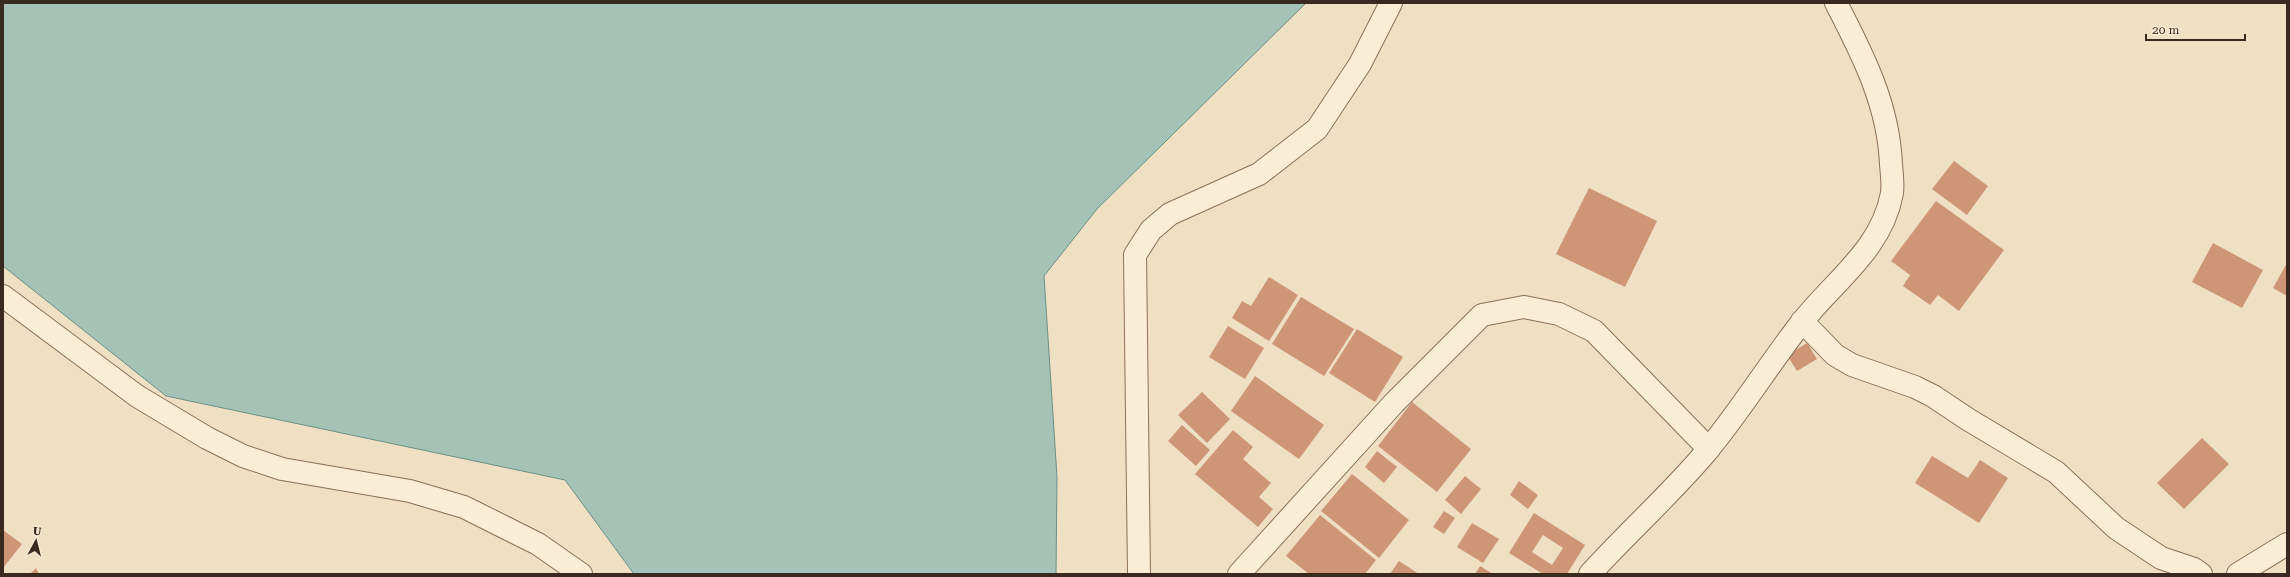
<svg xmlns="http://www.w3.org/2000/svg" width="2290" height="577" font-family="'Roboto Serif',serif">
	<rect width="100%" height="100%" fill="#efdfc3"/>
	<path fill="#a5c2b7" stroke="#6b9085" d="M3,3H1306L1097,209L1044,276L1057,477L1056,574H634L565,480L166,396L3,266Z"/>
	<path fill="#ce9677" fill-rule="evenodd" d="M1954,161L1988,186L1967,215L1932,189Z
		M1589,188L1657,221L1625,287L1556,254Z
		M1936,201L2004,250L1959,311L1938,295L1930,305L1903,286L1910,275L1891,261Z
		M2213,243L2263,270L2242,308L2192,282Z
		M2287,263V296L2273,288Z
		M1269,277L1298,295L1269,341L1232,318L1242,301L1251,306Z
		M1301,297L1354,329L1324,376L1272,344Z
		M1228,326L1264,348L1245,379L1209,357Z
		M1357,329L1403,357L1375,402L1329,373Z
		M1807,343L1817,359L1797,371L1787,355Z
		M1255,376L1324,425L1299,459L1231,411Z
		M1202,392L1230,419L1207,443L1178,415Z
		M1412,402L1471,449L1437,492L1378,446Z
		M1182,425L1210,450L1196,466L1168,441Z
		M1233,430L1253,447L1243,459L1271,483L1259,497L1273,509L1258,527L1195,474Z
		M2202,438L2229,464L2184,509L2157,483Z
		M1377,451L1397,467L1384,483L1365,467Z
		M1932,456L1968,478L1980,460L2008,478L1979,523L1915,483Z
		M1352,474L1409,520L1379,558L1321,511Z
		M1465,476L1481,489L1461,514L1445,500Z
		M1519,481L1538,495L1528,509L1510,495Z
		M1444,511L1455,518L1444,534L1433,527Z
		M1534,513L1585,545L1567,574H1543L1509,553ZM1543,535L1563,548L1552,565L1532,552Z
		M1320,515L1376,560L1365,574H1309L1286,556Z
		M1472,523L1499,539L1483,563L1457,547Z
		M3,530L22,544L3,568Z
		M1399,561L1419,574H1390Z
		M1480,566L1493,574H1475Z
		M36,568L39,574H30Z"/>
	<g fill="none" stroke-linecap="round" stroke-linejoin="round">
		<g stroke="#8a7059" stroke-width="24">
			<path id="minor" d="M3,296L137,396L207,438L243,456L282,469L410,491L464,507L538,544L581,574
				M1802,321L1835,355L1852,365L1915,387L1933,396L1969,420L2056,472L2116,528L2161,558L2194,569L2201,574
				M1139,574L1135,255L1151,230L1170,214L1259,174L1317,129L1360,64L1391,3
				M1239,574L1394,403L1482,315L1524,307L1559,314L1594,331L1709,449
				M1590,574C1628,532 1671,494 1707,451C1741,410 1769,364 1802,322C1835,280 1882,249 1892,193C1893,185 1892,174 1891,165C1889,106 1863,55 1836,3
				M2238,574L2287,544"/>
		</g>
		<use href="#minor" stroke="#faedd6" stroke-width="22"/>
	</g>
	<rect width="2290" height="577" fill="none" stroke="#39291e" stroke-width="8"/>
	<g transform="translate(36 541) rotate(7)" stroke="#f6ead2" stroke-width="3" paint-order="stroke">
	<path d="M0-3L7 15L0 10L-7 15Z" fill="#39291e"/>
	<text y="-6" font-size="11" font-weight="bold" text-anchor="middle" fill="#39291e">U</text>
	</g>
	<path d="M2146 34v6h99v-6" fill="none" stroke="#39291e" stroke-width="2"/>
	<text x="2152" y="34" font-size="12" fill="#39291e" stroke="#f6ead2" stroke-width="3" paint-order="stroke">20 m</text>
</svg>
